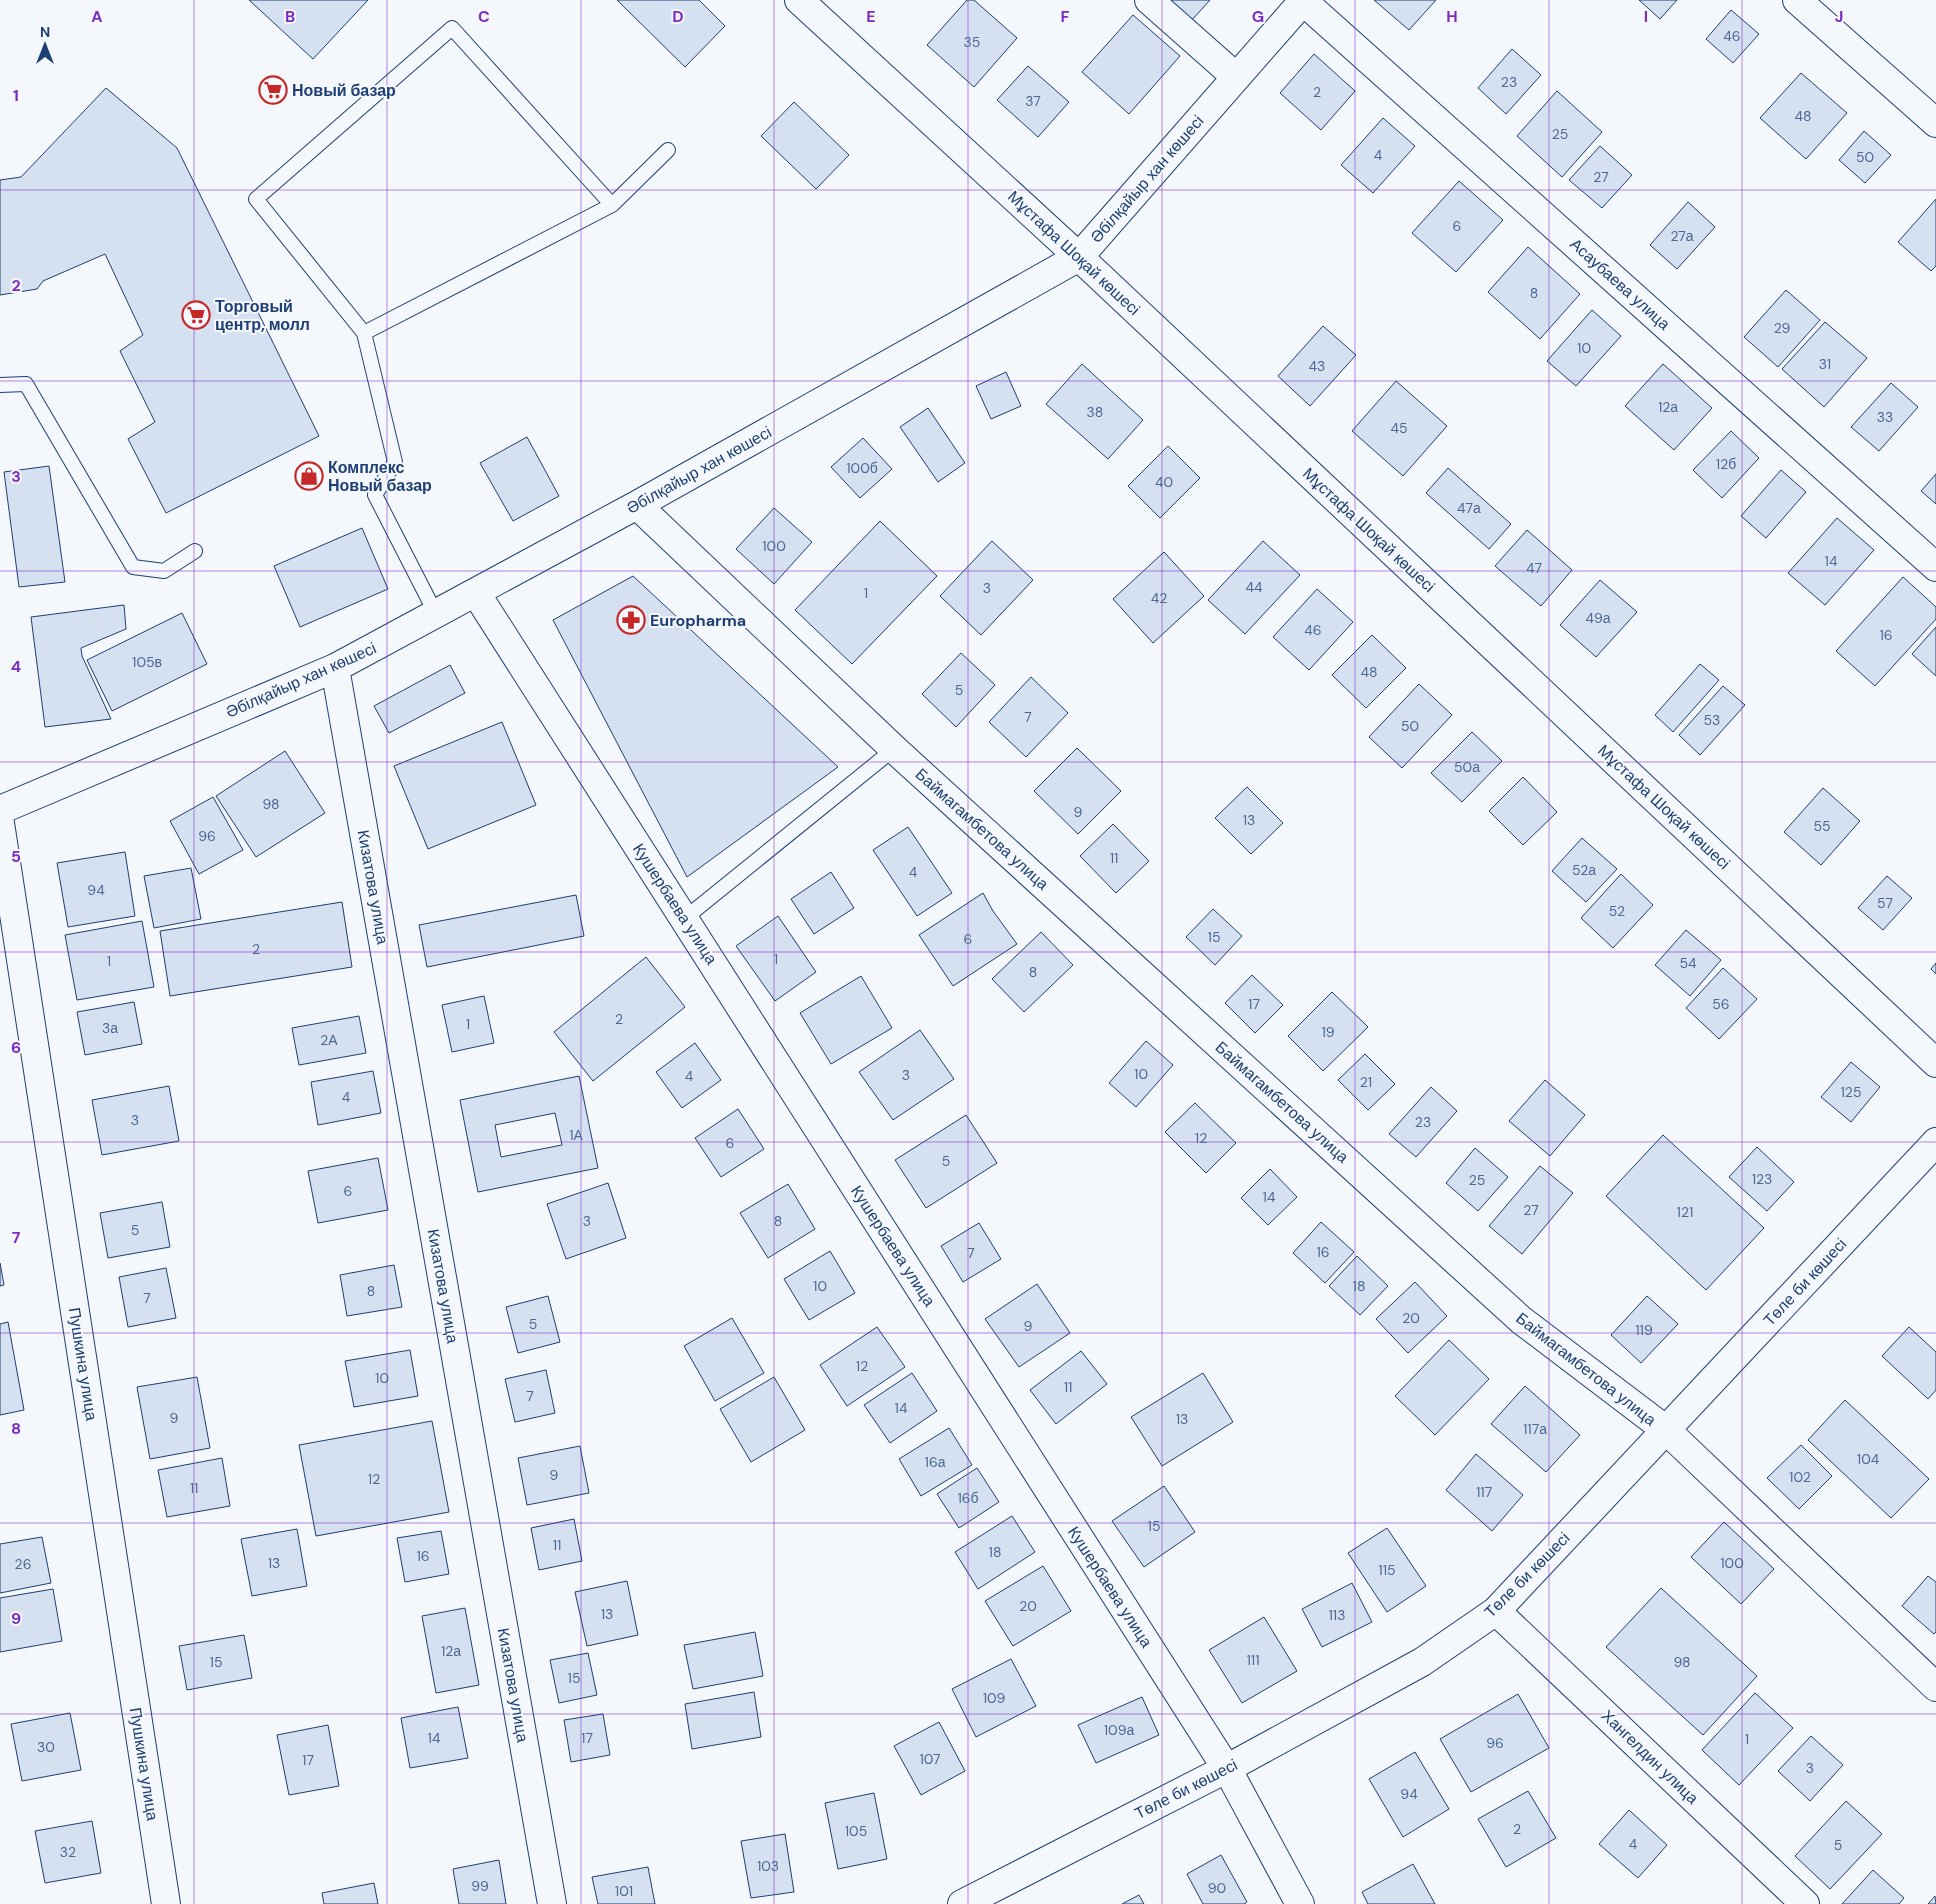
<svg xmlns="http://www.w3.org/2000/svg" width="1936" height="1904" font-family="'DM Sans',sans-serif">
	<rect width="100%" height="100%" fill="#f4f7fb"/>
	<path fill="#d5e0f0" stroke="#1d3f73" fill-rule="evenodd" d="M249,0H368L313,59Z
		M617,0H699L725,26L685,67Z
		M967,0H974L1017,38L974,87L927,45Z
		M1169,0H1210L1192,20Z
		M1374,0H1436L1409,30Z
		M1639,0H1677L1660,19Z
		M1731,10L1759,34L1733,63L1706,39Z
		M1133,15L1180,56L1129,114L1082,72Z
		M1512,49L1541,75L1506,114L1478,88Z
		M1314,54L1355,91L1321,130L1280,93Z
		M1028,66L1069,102L1038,137L997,100Z
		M1801,73L1847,113L1806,159L1760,118Z
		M106,88L177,148L319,436L166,513L128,439L155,422L120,351L143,335L105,254L43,281L37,289L0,295V180L21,177Z
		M1557,91L1602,132L1562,177L1517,136Z
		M794,102L849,155L816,189L761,136Z
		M1383,118L1415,146L1373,193L1341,165Z
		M1864,131L1891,155L1865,183L1839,160Z
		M1600,146L1632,175L1602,208L1569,180Z
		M1459,181L1503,220L1456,272L1412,233Z
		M1936,199V266L1931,271L1898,242Z
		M1688,202L1715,227L1677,269L1650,245Z
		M1528,247L1580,294L1540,339L1488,292Z
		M1786,290L1820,320L1778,367L1744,337Z
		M1592,310L1621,336L1576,386L1547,361Z
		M1825,322L1867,358L1824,407L1782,369Z
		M1323,326L1356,355L1310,406L1278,376Z
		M1082,364L1143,420L1108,459L1046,404Z
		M1663,364L1712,408L1674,450L1625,406Z
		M1006,372L1021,406L991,419L976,386Z
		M1396,381L1447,426L1403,476L1352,431Z
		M1891,383L1918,407L1879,451L1851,427Z
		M928,408L965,463L938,482L900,427Z
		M1731,431L1759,458L1722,498L1693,470Z
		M527,437L559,496L513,521L480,463Z
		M863,438L892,469L860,498L831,467Z
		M1168,446L1200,478L1160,518L1128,486Z
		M49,466L65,582L19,587L4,472Z
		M1448,468L1511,524L1489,549L1426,493Z
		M1781,470L1806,492L1766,538L1741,516Z
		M1936,474V504L1921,491Z
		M774,508L812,542L774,584L736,549Z
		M1837,518L1874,550L1825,605L1788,573Z
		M880,521L937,576L852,664L795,610Z
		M362,528L388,589L300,627L274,566Z
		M1527,530L1572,570L1541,606L1495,566Z
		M992,541L1033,580L981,635L940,596Z
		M1263,541L1300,575L1245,634L1208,600Z
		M1164,552L1204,596L1153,643L1113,599Z
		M633,576L838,767L687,877L553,620Z
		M1903,577L1936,607V619L1875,686L1836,651Z
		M1600,580L1637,612L1596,657L1560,625Z
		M1317,589L1353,622L1309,670L1273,637Z
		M124,605L126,629L81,648L82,656L111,719L45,727L31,617Z
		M182,613L207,664L112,711L87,660Z
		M1936,627V676L1912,654Z
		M1372,635L1406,668L1366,708L1332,675Z
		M961,653L995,685L956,727L922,694Z
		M1700,664L1719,680L1673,732L1655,715Z
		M450,665L465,693L389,733L374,706Z
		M1031,677L1068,713L1026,757L989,722Z
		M1419,684L1452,715L1402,768L1369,737Z
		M1723,686L1745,705L1700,755L1679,735Z
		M502,722L536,805L428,849L394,766Z
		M1472,732L1502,761L1462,802L1431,773Z
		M1077,748L1121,791L1078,834L1034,791Z
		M285,751L325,813L256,857L216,796Z
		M1523,777L1557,812L1523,845L1489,811Z
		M1247,787L1283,823L1251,854L1215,818Z
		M1823,788L1860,821L1821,865L1784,832Z
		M213,797L243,850L199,874L170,821Z
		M1113,824L1149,861L1116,893L1080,856Z
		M908,827L952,893L917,916L873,850Z
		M1582,838L1617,869L1586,902L1552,871Z
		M125,852L135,916L68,927L57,863Z
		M191,868L201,919L154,928L144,876Z
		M831,872L854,908L814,934L791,899Z
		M1621,874L1653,905L1613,948L1581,918Z
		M1887,876L1912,898L1883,930L1858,908Z
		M983,893L993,911L1017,944L953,986L919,935Z
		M576,895L584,936L427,967L419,925Z
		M342,902L352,967L170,996L160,931Z
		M1213,909L1242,936L1215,965L1186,937Z
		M778,916L816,972L775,1001L736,946Z
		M142,921L154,987L77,1000L65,935Z
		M1686,930L1721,960L1690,996L1655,965Z
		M1041,932L1073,965L1024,1012L992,979Z
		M646,957L685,1007L593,1081L554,1032Z
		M1936,963V974L1931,969Z
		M1723,968L1757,999L1719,1039L1686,1008Z
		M1252,975L1283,1005L1255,1033L1225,1003Z
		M861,976L892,1028L831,1064L800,1013Z
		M1332,992L1368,1027L1323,1071L1288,1036Z
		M484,996L494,1043L452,1052L442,1005Z
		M134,1002L142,1044L85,1055L77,1012Z
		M359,1016L366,1053L299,1065L292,1028Z
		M920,1030L954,1079L893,1120L859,1072Z
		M1146,1041L1173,1065L1136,1107L1109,1083Z
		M695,1043L721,1080L682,1108L656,1072Z
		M1365,1054L1395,1084L1368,1110L1338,1080Z
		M1851,1062L1880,1087L1851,1122L1821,1097Z
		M373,1071L381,1113L318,1125L311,1082Z
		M579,1076L598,1168L478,1192L460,1100ZM555,1113L562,1145L501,1157L495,1125Z
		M1545,1080L1585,1115L1550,1156L1509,1121Z
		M169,1086L179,1141L102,1155L92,1100Z
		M1431,1087L1457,1111L1416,1157L1389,1134Z
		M1195,1103L1236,1143L1206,1173L1165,1132Z
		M738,1109L764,1149L721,1177L695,1138Z
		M966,1115L997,1163L926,1208L895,1160Z
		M1663,1135L1764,1228L1706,1290L1606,1196Z
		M1757,1147L1794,1182L1767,1211L1729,1177Z
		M1475,1148L1508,1177L1478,1211L1446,1183Z
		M378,1158L388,1210L318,1223L308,1171Z
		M1540,1166L1573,1193L1522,1254L1489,1226Z
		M1270,1169L1297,1197L1268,1225L1241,1198Z
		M608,1183L626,1238L566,1259L547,1204Z
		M788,1184L815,1229L768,1258L740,1213Z
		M162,1202L170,1247L108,1258L100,1213Z
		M1321,1222L1354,1252L1325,1283L1293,1253Z
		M979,1223L1001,1259L963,1282L941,1246Z
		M830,1251L855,1293L809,1320L784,1279Z
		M1357,1256L1388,1286L1360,1315L1329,1286Z
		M0,1263L4,1285L0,1286Z
		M394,1265L402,1307L347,1316L340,1275Z
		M166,1268L176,1318L128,1327L119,1277Z
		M1415,1282L1447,1316L1408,1353L1376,1319Z
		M1037,1284L1070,1333L1019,1367L985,1319Z
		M548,1296L560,1342L518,1353L506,1307Z
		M1647,1296L1678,1324L1641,1363L1611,1335Z
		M732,1318L764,1373L715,1401L684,1346Z
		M8,1322L24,1410L0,1415V1324Z
		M877,1327L905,1367L847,1406L820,1365Z
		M1909,1327L1936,1352V1390L1928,1399L1882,1356Z
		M1449,1340L1489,1379L1435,1435L1395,1396Z
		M410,1350L418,1396L354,1407L345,1361Z
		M1081,1351L1107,1384L1056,1424L1030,1390Z
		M546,1370L555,1413L515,1422L505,1379Z
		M912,1373L937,1411L890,1443L864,1405Z
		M1203,1373L1233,1422L1162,1466L1131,1417Z
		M197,1377L210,1448L150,1459L137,1387Z
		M774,1377L805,1430L751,1462L720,1409Z
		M1525,1386L1580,1435L1546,1472L1491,1424Z
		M1845,1400L1929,1479L1891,1518L1808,1440Z
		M432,1421L449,1512L316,1536L299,1445Z
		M949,1428L972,1465L921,1496L899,1459Z
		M1801,1445L1832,1476L1799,1509L1767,1478Z
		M580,1446L589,1493L527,1505L518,1458Z
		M1476,1454L1523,1495L1492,1531L1446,1490Z
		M222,1458L230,1506L167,1517L158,1470Z
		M977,1468L999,1502L959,1528L937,1494Z
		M1164,1486L1195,1532L1144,1567L1112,1521Z
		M1012,1516L1035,1552L978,1589L955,1552Z
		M574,1519L582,1561L539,1570L531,1528Z
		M1724,1522L1774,1569L1741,1604L1691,1557Z
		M1387,1528L1426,1586L1387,1612L1348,1553Z
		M297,1529L307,1586L252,1596L241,1539Z
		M441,1531L449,1574L405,1582L397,1538Z
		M42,1537L51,1583L0,1593V1544Z
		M1043,1566L1071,1611L1013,1646L985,1601Z
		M1928,1576L1936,1582V1632L1934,1634L1902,1606Z
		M627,1581L638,1635L587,1646L575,1592Z
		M1352,1583L1372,1622L1322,1647L1302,1609Z
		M1661,1588L1757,1676L1703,1735L1606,1647Z
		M53,1589L62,1641L0,1652V1598Z
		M465,1608L479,1685L436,1693L422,1616Z
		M1264,1617L1297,1671L1242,1703L1209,1650Z
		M755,1632L763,1676L693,1689L684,1645Z
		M244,1635L252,1678L187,1690L179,1646Z
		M588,1653L597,1695L559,1703L550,1660Z
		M1011,1659L1036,1706L976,1737L952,1689Z
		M754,1692L761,1737L692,1749L685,1704Z
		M1755,1693L1793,1728L1739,1785L1702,1750Z
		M1518,1694L1549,1748L1471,1792L1440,1739Z
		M1142,1697L1159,1735L1096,1763L1078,1725Z
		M458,1707L468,1758L410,1768L401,1718Z
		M70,1713L81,1770L22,1781L11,1724Z
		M603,1714L610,1755L571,1762L564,1720Z
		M939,1722L965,1771L921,1795L894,1746Z
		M328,1725L339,1786L289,1795L277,1735Z
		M1811,1736L1843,1765L1810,1801L1778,1771Z
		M1415,1752L1449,1809L1403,1837L1369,1779Z
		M1528,1791L1556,1838L1506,1867L1478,1819Z
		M874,1793L887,1859L838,1869L825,1803Z
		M1846,1801L1882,1834L1830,1889L1795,1856Z
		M1629,1810L1667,1845L1638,1878L1599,1844Z
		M92,1821L101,1873L45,1883L35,1831Z
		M785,1834L794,1892L751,1898L741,1841Z
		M1221,1855L1247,1902L1244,1904H1203L1187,1874Z
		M499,1860L506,1904H459L453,1869Z
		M1413,1864L1435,1904H1368L1362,1892Z
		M648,1867L655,1904H598L592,1877Z
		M1873,1870L1904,1898L1899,1904H1842Z
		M374,1883L378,1904H324L322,1893Z
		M1139,1895L1144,1904H1122Z
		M1935,1896L1936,1904H1928Z"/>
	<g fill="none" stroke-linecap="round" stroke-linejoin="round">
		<g stroke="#1d3f73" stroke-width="16">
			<path id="service" d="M364,333L612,205
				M0,385L26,384L133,567L164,571L195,551
				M436,614L375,495L395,462L364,333L256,199L452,28L612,205L668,150
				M684,919L894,749"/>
		</g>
		<g stroke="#1d3f73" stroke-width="30">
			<path id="minor" d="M799,0L1079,257L1936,1063
				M1149,0L1236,77
				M1797,0L1936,123
				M1303,1L1936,567
				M637,505L894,749L1521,1320L1666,1430L1936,1687
				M476,593L1230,1774L1300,1904
				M335,668L552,1904
				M0,810L335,668L637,505L1079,257L1304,0
				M0,823L166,1904
				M1496,1611L1805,1904"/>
		</g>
		<g stroke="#1d3f73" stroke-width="30">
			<path id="tertiary" d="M962,1904L1226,1769L1422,1662L1496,1611L1936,1142"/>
		</g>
		<use href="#service" stroke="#f4f7fb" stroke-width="14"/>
		<use href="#minor" stroke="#f4f7fb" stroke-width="28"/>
		<use href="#tertiary" stroke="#f4f7fb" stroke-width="28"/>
	</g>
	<path fill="none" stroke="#7b2cbf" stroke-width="1" stroke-opacity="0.55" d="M194,0V1904M387,0V1904M581,0V1904M774,0V1904M968,0V1904M1162,0V1904M1355,0V1904M1549,0V1904M1742,0V1904M0,190H1936M0,381H1936M0,571H1936M0,762H1936M0,952H1936M0,1142H1936M0,1333H1936M0,1523H1936M0,1714H1936"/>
	<defs>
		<g id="supermarket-ring" transform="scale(1.4375)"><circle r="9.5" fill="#f4f7fb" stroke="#c62828" stroke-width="1.5"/><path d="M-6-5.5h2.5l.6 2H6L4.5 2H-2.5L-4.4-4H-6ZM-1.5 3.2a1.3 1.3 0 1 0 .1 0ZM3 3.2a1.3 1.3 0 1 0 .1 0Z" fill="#c62828"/></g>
		<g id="shop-ring" transform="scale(1.4375)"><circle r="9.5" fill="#f4f7fb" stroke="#c62828" stroke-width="1.5"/><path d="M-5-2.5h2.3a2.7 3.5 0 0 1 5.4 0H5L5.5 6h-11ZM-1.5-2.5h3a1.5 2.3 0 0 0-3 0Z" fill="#c62828"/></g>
		<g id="pharmacy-ring" transform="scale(1.4375)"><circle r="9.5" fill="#f4f7fb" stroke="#c62828" stroke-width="1.5"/><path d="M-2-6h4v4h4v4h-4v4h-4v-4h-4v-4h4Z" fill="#c62828"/></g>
	</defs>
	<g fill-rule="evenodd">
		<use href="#supermarket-ring" x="273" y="90"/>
		<use href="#supermarket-ring" x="196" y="315"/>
		<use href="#shop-ring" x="309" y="476"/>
		<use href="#pharmacy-ring" x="631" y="620"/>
	</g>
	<g text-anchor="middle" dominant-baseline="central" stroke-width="4" stroke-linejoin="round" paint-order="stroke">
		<g font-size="14" fill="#4b6792">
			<text x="1732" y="36">46</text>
			<text x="972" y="42">35</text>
			<text x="1509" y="82">23</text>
			<text x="1317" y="92">2</text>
			<text x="1033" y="101">37</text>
			<text x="1803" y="116">48</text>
			<text x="1560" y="134">25</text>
			<text x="1378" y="155">4</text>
			<text x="1865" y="157">50</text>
			<text x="1601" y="177">27</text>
			<text x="1457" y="226">6</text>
			<text x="1682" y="236">27а</text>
			<text x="1534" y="293">8</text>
			<text x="1782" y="328">29</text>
			<text x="1584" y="348">10</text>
			<text x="1825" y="364">31</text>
			<text x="1317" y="366">43</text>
			<text x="1668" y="407">12а</text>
			<text x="1095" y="412">38</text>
			<text x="1885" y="417">33</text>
			<text x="1399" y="428">45</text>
			<text x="1726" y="464">12б</text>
			<text x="862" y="468">100б</text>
			<text x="1164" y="482">40</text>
			<text x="1469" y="508">47а</text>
			<text x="774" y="546">100</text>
			<text x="1831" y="561">14</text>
			<text x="1534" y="568">47</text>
			<text x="1254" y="587">44</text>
			<text x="987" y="588">3</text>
			<text x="866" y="593">1</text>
			<text x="1159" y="598">42</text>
			<text x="1598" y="618">49а</text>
			<text x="1313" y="630">46</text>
			<text x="1886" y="635">16</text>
			<text x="147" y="662">105в</text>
			<text x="1369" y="672">48</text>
			<text x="959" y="690">5</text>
			<text x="1028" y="717">7</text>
			<text x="1712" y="720">53</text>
			<text x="1410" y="726">50</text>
			<text x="1467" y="767">50а</text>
			<text x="271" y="804">98</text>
			<text x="1078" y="812">9</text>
			<text x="1249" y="820">13</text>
			<text x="1822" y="826">55</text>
			<text x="207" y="836">96</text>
			<text x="1114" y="858">11</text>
			<text x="1584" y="870">52а</text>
			<text x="913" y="872">4</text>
			<text x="96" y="890">94</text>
			<text x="1885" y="903">57</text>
			<text x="1617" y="911">52</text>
			<text x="1214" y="937">15</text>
			<text x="968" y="939">6</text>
			<text x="256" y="949">2</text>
			<text x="776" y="959">1</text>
			<text x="109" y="961">1</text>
			<text x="1688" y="963">54</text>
			<text x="1033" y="972">8</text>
			<text x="1254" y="1004">17</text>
			<text x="1721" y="1004">56</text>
			<text x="619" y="1019">2</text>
			<text x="468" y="1024">1</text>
			<text x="110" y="1028">3а</text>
			<text x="1328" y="1032">19</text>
			<text x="329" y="1040">2А</text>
			<text x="1141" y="1074">10</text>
			<text x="906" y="1075">3</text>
			<text x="689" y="1076">4</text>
			<text x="1366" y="1082">21</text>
			<text x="1851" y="1092">125</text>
			<text x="346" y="1097">4</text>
			<text x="135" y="1120">3</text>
			<text x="1423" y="1122">23</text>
			<text x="576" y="1135">1А</text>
			<text x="1201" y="1138">12</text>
			<text x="730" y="1143">6</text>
			<text x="946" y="1161">5</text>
			<text x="1762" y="1179">123</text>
			<text x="1477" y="1180">25</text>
			<text x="348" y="1191">6</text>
			<text x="1269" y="1197">14</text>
			<text x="1531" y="1210">27</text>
			<text x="1685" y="1212">121</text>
			<text x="587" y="1221">3</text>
			<text x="778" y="1221">8</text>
			<text x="135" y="1230">5</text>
			<text x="1323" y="1252">16</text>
			<text x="971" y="1253">7</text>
			<text x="820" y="1286">10</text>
			<text x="1359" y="1286">18</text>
			<text x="371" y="1291">8</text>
			<text x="147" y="1298">7</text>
			<text x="1411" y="1318">20</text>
			<text x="533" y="1324">5</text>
			<text x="1028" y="1326">9</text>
			<text x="1644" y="1330">119</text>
			<text x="862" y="1366">12</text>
			<text x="382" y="1378">10</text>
			<text x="1068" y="1387">11</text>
			<text x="530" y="1396">7</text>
			<text x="901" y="1408">14</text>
			<text x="174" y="1418">9</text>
			<text x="1182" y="1419">13</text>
			<text x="1535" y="1429">117а</text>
			<text x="1868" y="1459">104</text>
			<text x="935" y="1462">16а</text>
			<text x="554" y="1475">9</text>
			<text x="1800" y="1477">102</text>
			<text x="374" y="1479">12</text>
			<text x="194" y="1488">11</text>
			<text x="1484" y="1492">117</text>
			<text x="968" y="1498">16б</text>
			<text x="1154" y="1526">15</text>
			<text x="557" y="1545">11</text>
			<text x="995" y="1552">18</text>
			<text x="423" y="1556">16</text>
			<text x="274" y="1563">13</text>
			<text x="1732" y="1563">100</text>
			<text x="23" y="1564">26</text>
			<text x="1387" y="1570">115</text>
			<text x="1028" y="1606">20</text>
			<text x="607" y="1614">13</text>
			<text x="1337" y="1615">113</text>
			<text x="451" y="1651">12а</text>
			<text x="1253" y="1660">111</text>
			<text x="216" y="1662">15</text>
			<text x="1682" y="1662">98</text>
			<text x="574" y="1678">15</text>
			<text x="994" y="1698">109</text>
			<text x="1119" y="1730">109а</text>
			<text x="434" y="1738">14</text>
			<text x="587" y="1738">17</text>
			<text x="1747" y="1739">1</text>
			<text x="1495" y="1743">96</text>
			<text x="46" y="1747">30</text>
			<text x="930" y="1759">107</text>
			<text x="308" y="1760">17</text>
			<text x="1810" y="1768">3</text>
			<text x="1409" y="1794">94</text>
			<text x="1517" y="1829">2</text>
			<text x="856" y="1831">105</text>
			<text x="1633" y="1844">4</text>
			<text x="1838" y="1845">5</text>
			<text x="68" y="1852">32</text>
			<text x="768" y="1866">103</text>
			<text x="480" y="1886">99</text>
			<text x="1217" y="1888">90</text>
			<text x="624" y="1891">101</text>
		</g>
		<g font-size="16" font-weight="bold" fill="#1d3f73" stroke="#f4f7fb" text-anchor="start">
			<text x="292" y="90">Новый базар</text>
			<text x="215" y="306">Торговый<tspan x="215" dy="18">центр, молл</tspan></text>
			<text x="328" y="467">Комплекс<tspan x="328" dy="18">Новый базар</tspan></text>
			<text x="650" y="620">Europharma</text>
		</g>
		<g font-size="16" fill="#1d3f73" stroke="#f4f7fb">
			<text transform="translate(1147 179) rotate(-49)">Әбілқайыр хан көшесі</text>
			<text transform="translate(1074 253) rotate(43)">Мұстафа Шоқай көшесі</text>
			<text transform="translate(1620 284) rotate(42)">Асаубаева улица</text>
			<text transform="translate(699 470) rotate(-29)">Әбілқайыр хан көшесі</text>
			<text transform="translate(1369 530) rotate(43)">Мұстафа Шоқай көшесі</text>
			<text transform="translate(301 680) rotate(-24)">Әбілқайыр хан көшесі</text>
			<text transform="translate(1664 807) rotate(43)">Мұстафа Шоқай көшесі</text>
			<text transform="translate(982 829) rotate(42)">Баймагамбетова улица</text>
			<text transform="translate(373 887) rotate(80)">Кизатова улица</text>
			<text transform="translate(675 904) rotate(57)">Кушербаева улица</text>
			<text transform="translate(1282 1102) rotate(42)">Баймагамбетова улица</text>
			<text transform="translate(893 1246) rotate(57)">Кушербаева улица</text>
			<text transform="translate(1805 1282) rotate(-47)">Төле би көшесі</text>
			<text transform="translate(443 1286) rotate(80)">Кизатова улица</text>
			<text transform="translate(83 1364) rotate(81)">Пушкина улица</text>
			<text transform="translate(1586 1369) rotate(38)">Баймагамбетова улица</text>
			<text transform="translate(1527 1575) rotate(-45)">Төле би көшесі</text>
			<text transform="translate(1110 1587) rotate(57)">Кушербаева улица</text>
			<text transform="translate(513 1685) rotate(80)">Кизатова улица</text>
			<text transform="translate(1650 1757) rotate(44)">Хангелдин улица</text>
			<text transform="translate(144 1764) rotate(81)">Пушкина улица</text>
			<text transform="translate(1186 1789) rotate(-27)">Төле би көшесі</text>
		</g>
	</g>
	<g font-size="16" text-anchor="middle" font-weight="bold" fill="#7b2cbf" stroke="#f4f7fb" stroke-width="4" stroke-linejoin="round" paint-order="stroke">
		<text x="97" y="22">A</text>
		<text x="290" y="22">B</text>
		<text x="484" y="22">C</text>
		<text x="678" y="22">D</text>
		<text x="871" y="22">E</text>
		<text x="1065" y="22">F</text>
		<text x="1258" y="22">G</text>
		<text x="1452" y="22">H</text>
		<text x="1646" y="22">I</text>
		<text x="1839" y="22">J</text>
		<text x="16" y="101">1</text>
		<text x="16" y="291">2</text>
		<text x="16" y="482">3</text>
		<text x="16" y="672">4</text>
		<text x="16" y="862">5</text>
		<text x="16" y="1053">6</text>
		<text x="16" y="1243">7</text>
		<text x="16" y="1434">8</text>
		<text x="16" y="1624">9</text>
	</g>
	<g transform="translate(45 45)" stroke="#f4f7fb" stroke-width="4" paint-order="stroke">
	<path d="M0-4L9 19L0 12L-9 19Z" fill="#1d3f73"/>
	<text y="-8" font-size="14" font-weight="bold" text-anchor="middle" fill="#1d3f73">N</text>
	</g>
</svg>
